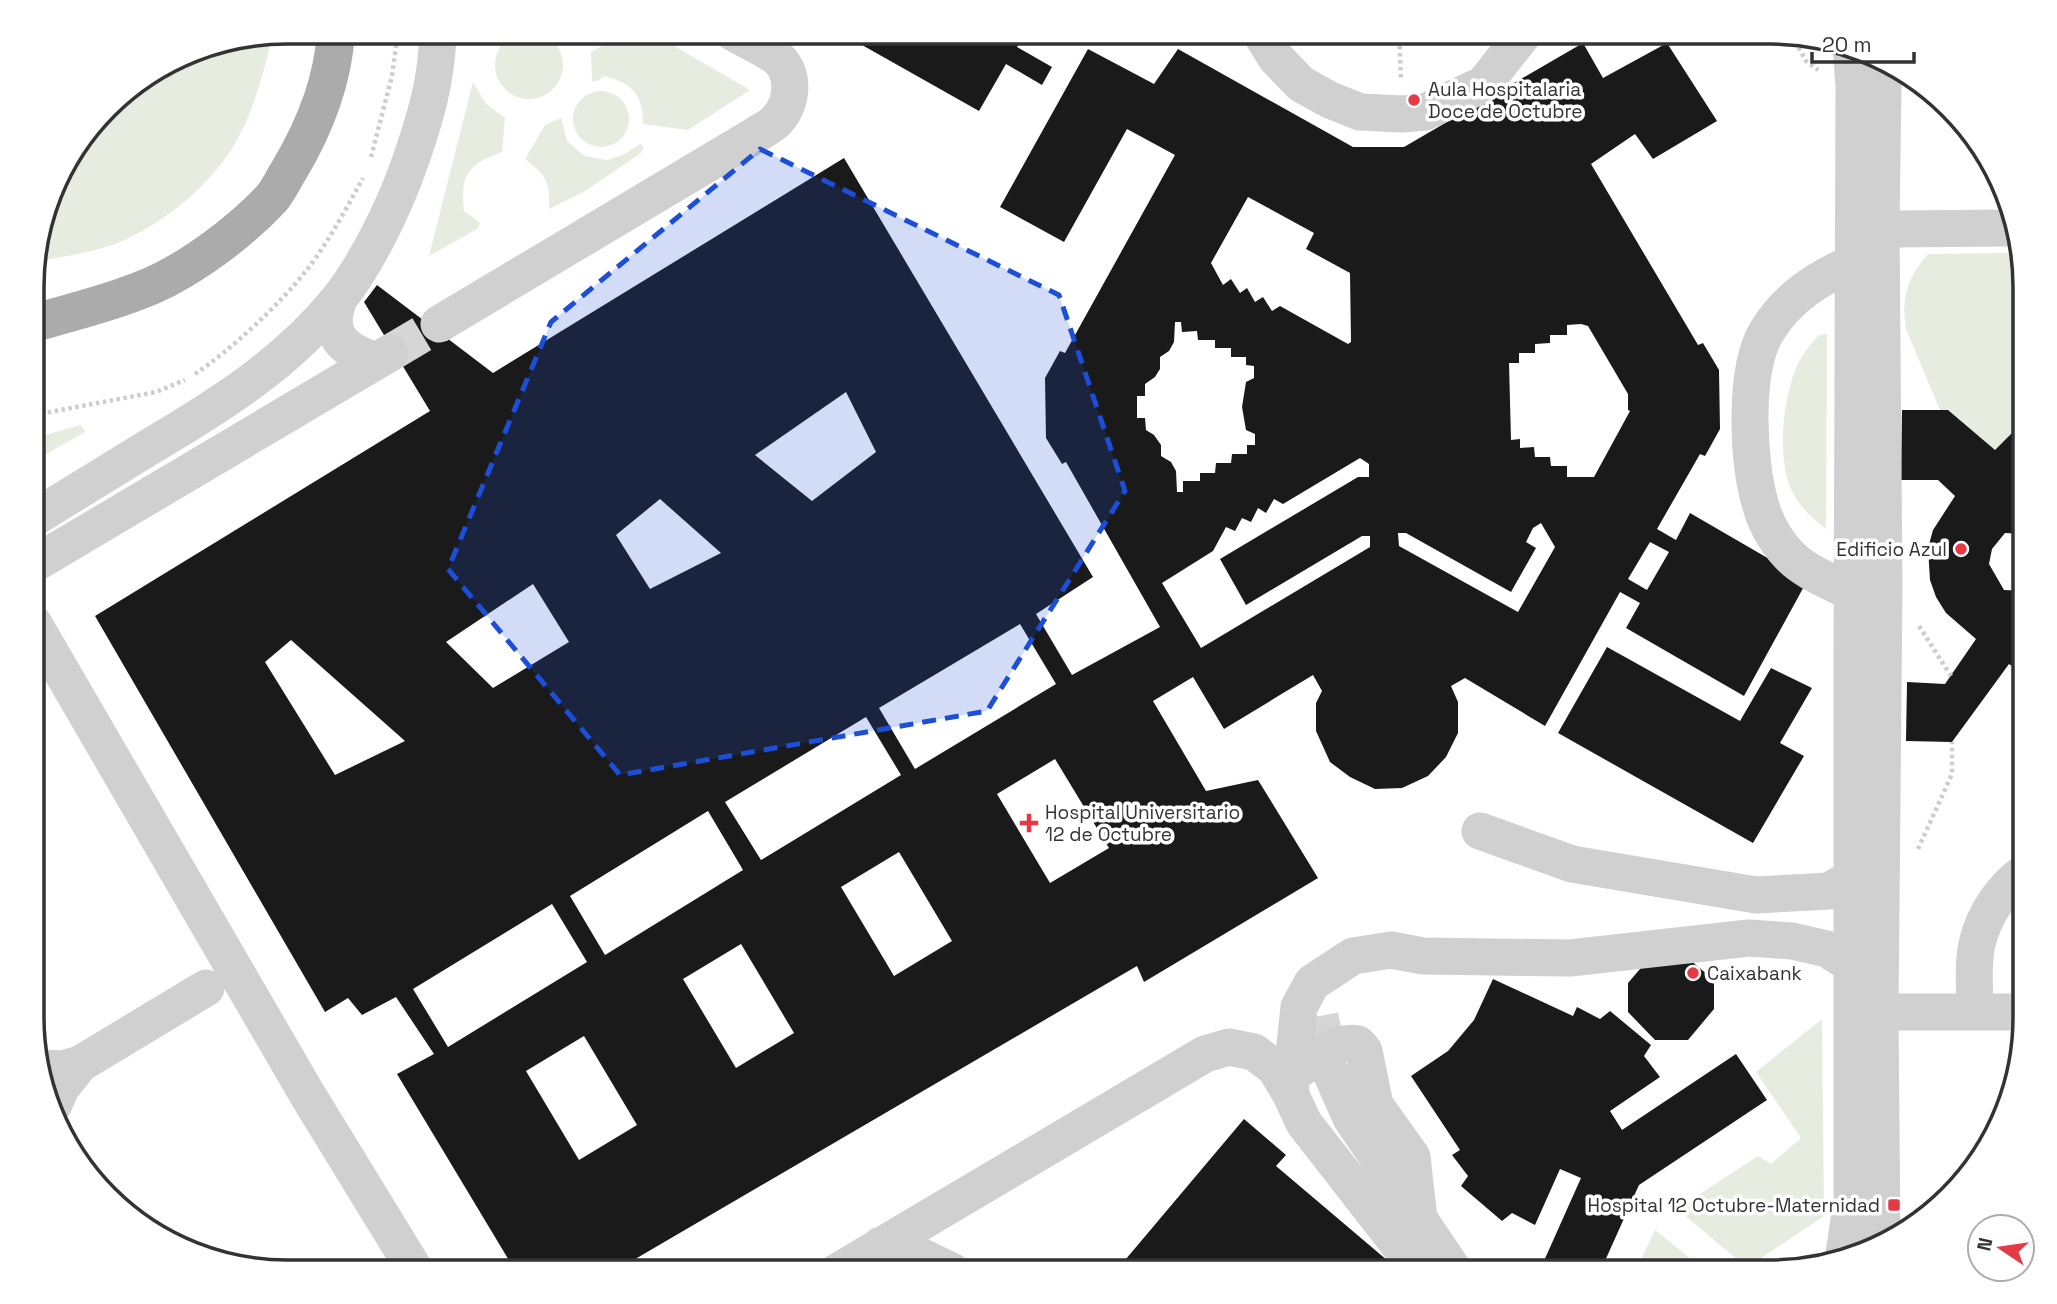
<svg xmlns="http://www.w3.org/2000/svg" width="2057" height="1304" font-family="'Space Grotesk',sans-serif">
	<rect width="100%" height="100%" fill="#fff"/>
	<path fill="#e6ecdf" d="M495 65a34 34 0 1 1 68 0a34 34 0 1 1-68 0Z
		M626,32H650L750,90L688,130L643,124C643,94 632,83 604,76L597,81H592L591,52Z
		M273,34C264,71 252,118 231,150C206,188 168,219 127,239C98,252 65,257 34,261V254L58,174L118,95L190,51Z
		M473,82L486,104L505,118L502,152C468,164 460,175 464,211L480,223L477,229L429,256Z
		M573 119a28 28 0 1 1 56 0a28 28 0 1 1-56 0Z
		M561,118L567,141L584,156L607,160L625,154L640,144L644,147L641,153L585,191L549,209C550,182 547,176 525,159L545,125Z
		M2020,253L2025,271V456L2004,474L1945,422L1906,329C1901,297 1907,278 1928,254Z
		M1827,334L1826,529C1813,519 1801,508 1793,493C1776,463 1783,397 1797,366C1803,354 1810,344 1819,335Z
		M81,425L85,432L34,461V438Z
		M1822,1019L1824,1216L1749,1266H1745L1677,1209L1758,1156L1771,1164L1801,1138L1756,1072Z
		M1655,1230L1707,1272H1635Z"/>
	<path fill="#1a1a1a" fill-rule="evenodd" d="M839,32H1026L1017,47L1052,67L1042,85L1006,64L979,111Z
		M1583,43L1603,78L1667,43L1717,121L1653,159L1635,134L1591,164L1698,345L1703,343L1719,370L1720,429L1705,456L1700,454L1657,529L1676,540L1690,513L1807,581L1744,696L1626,628L1640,603L1620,592L1545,726L1465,678L1451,686L1458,702V733L1446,757L1428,776L1402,788L1375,789L1350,777L1330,762L1316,731V703L1322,691L1313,675L1224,729L1193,677L1153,701L1206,791L1258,780L1318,878L1144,982L1137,966L613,1272H516L397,1074L434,1054L396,997L362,1015L348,998L325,1012L95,616L430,411L364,302L377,285L493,373L844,158L1093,577L1036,614L1072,675L1160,627L1066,462L1062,464L1046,438L1045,378L1060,351L1065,353L1175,155L1127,129L1064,242L1000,207L1088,49L1154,84L1178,49L1353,147H1404ZM1248,197L1314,233L1306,249L1350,273L1351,342L1348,344L1280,306L1272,311L1263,297L1255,302L1247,288L1240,293L1231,279L1223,285L1211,263ZM1175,322H1181L1182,332L1197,331L1198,340H1215V348H1231V357H1246V365L1254,366V378L1246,382L1242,407L1246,430L1255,434V445H1247V454H1232L1231,463H1216L1215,473H1200V481H1183V492H1177L1176,471L1171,462L1161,456V445L1154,435L1146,430L1145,418H1137V396H1145V384L1155,377L1160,369V357L1169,351L1174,342ZM1581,324L1588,326L1628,394V410L1630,411L1594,477H1567V466H1551L1550,457H1535L1534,447L1520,448V439L1511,440L1509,363H1519V353H1535V344L1550,343V335H1567V325ZM846,392L876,452L812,501L755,455ZM1360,458L1369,464V477H1358L1220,559L1246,605L1362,536H1370V547L1201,648L1162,583L1213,551L1226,527L1235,531L1242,518L1251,522L1258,508L1266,513L1274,499L1283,504ZM660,499L721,553L650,589L616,535ZM1541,523L1555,547L1518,612L1399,546L1398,533H1406L1511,592L1536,548L1526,542L1533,528ZM1650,542L1669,552L1647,590L1628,579ZM533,584L569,642L493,688L446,642ZM1020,624L1056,684L915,769L879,708ZM291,640L405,741L335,775L265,662ZM866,717L901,775L761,860L725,802ZM1055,759L1109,848L1050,883L997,794ZM708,811L743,870L605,955L570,896ZM899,852L952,941L894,976L841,887ZM552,904L587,962L448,1047L413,989ZM741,944L794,1033L736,1068L683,979ZM584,1036L637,1125L579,1160L526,1071Z
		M1902,410H1948L1995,450L2025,420V534L2005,533L1992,549L1989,564L2004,590L2025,591V675L2009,664L1952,742L1906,741L1907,682L1945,684L1976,639L1946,613L1936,597L1930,580L1928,548L1933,530L1955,496L1938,480H1901Z
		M1607,647L1740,721L1771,668L1812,688L1780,743L1804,756L1753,843L1558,733Z
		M1652,955H1684L1714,980V1009L1688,1040H1655L1628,1012V983Z
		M1493,979L1573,1016L1577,1007L1600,1019L1610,1011L1651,1045L1644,1056L1660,1077L1610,1111L1622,1130L1736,1054L1767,1100L1639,1185L1600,1272H1539L1581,1178L1560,1169L1535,1225L1512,1213L1502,1221L1461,1186L1468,1176L1452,1155L1460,1150L1411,1076L1448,1051L1474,1020Z
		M1244,1119L1286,1155L1276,1166L1401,1272H1256L1250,1267L1247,1272H1115Z"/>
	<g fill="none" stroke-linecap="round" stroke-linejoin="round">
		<path stroke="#d6d6d6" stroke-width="37" stroke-dasharray="37 18" stroke-linecap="butt" d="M390,353L439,324
			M1320,1016L1331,1073"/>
		<path stroke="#cdcdcd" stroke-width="4.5" stroke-dasharray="3.5 3.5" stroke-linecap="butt" d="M1399,32L1401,80
			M1792,35L1806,61L1818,70
			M371,157L392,76L398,32
			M195,374C232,349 278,306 306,271C328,243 346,209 363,178
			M34,415L156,392L185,380
			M1919,626L1951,676
			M1918,849L1952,774V742"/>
		<path stroke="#d0d0d0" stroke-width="37" d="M1260,32L1276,58L1301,84L1330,100L1360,112L1402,114L1425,112L1484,84L1525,32
			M1881,225L1893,229L2012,228
			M339,299C325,335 343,350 376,361
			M439,324L754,136C761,131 771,127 777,120C793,103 796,71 775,56C762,47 746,40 732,32
			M34,518C73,494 112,470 151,446C219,406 287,363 338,300C366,265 394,208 409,165C425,120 437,80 438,32
			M34,564L390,353
			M1852,593C1832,582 1804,572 1788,554C1775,540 1765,522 1760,503C1748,461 1743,370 1767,331C1787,298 1818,278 1853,263
			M34,624L307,1094L416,1272
			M1480,831L1572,864L1756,895L1829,891L1853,877
			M1880,1012H2025
			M1975,1012C1975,989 1972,962 1978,940C1985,913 2003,887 2025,872
			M80,1064L206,988
			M40,1068L62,1069L80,1064L61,1088L54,1104
			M1331,1073L1351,1118L1455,1272
			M1292,1076C1307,1062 1336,1039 1358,1044L1364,1051L1375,1105L1412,1157L1419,1219
			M1290,1093L1299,1007L1312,983L1353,956L1391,950L1423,956L1570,958L1749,938L1792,941L1827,949L1854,966
			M1882,1243L1880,1012L1884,586L1881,225L1883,86L1885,61
			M881,1245L920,1256L953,1272
			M1844,1254L1852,1199V652L1854,86L1851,45
			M837,1272L1205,1054L1229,1047L1254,1052L1275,1068L1290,1093L1304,1123L1420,1272"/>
		<path stroke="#ababab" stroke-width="38" d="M34,323C73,312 113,302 151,286C192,268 240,232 271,199C278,191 283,180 288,172C314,129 333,82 336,32"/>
	</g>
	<path fill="#1d4ed8" fill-opacity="0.2" stroke="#1d4ed8" stroke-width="5" stroke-dasharray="14 9" stroke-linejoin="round" d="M760,149L1059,295L1125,491L987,711L620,775L448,569L551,322Z"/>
	<g fill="#e63946" stroke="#fff" stroke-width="2.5">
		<circle cx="1414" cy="100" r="7"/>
		<circle cx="1961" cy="549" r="7"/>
		<path d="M1025.5 812.5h7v7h7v7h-7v7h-7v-7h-7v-7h7z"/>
		<circle cx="1693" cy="973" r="7"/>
		<rect x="1887" y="1198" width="14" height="14" rx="3.5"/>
	</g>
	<g text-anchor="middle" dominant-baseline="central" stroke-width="7" stroke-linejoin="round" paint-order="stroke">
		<g font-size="19" fill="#333" stroke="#fff" text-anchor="start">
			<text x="1428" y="89">Aula Hospitalaria<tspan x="1428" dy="22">Doce de Octubre</tspan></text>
			<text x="1947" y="549" text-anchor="end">Edificio Azul</text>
			<text x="1045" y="812">Hospital Universitario<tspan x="1045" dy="22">12 de Octubre</tspan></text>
			<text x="1707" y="973">Caixabank</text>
			<text x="1880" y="1205" text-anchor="end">Hospital 12 Octubre-Maternidad</text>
		</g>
	</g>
	<path d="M0 0H2057V1304H0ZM287 44H1770A243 243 0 0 1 2013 287V1017A243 243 0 0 1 1770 1260H287A243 243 0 0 1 44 1017V287A243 243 0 0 1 287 44Z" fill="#fff" fill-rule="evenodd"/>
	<path fill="none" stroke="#333" stroke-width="3.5" d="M287 44H1770A243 243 0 0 1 2013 287V1017A243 243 0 0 1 1770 1260H287A243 243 0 0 1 44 1017V287A243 243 0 0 1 287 44Z"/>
	<g transform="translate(2001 1248) rotate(283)"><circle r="33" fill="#ffffff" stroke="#adadad" stroke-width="2"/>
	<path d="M0-5L12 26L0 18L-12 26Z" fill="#e63946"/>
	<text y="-10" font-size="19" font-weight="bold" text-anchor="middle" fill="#333333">N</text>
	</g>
	<path d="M1812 52v10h102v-10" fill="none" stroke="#333333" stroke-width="3.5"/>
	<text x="1822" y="52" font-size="21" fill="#333333" stroke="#ffffff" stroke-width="5" paint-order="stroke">20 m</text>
</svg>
